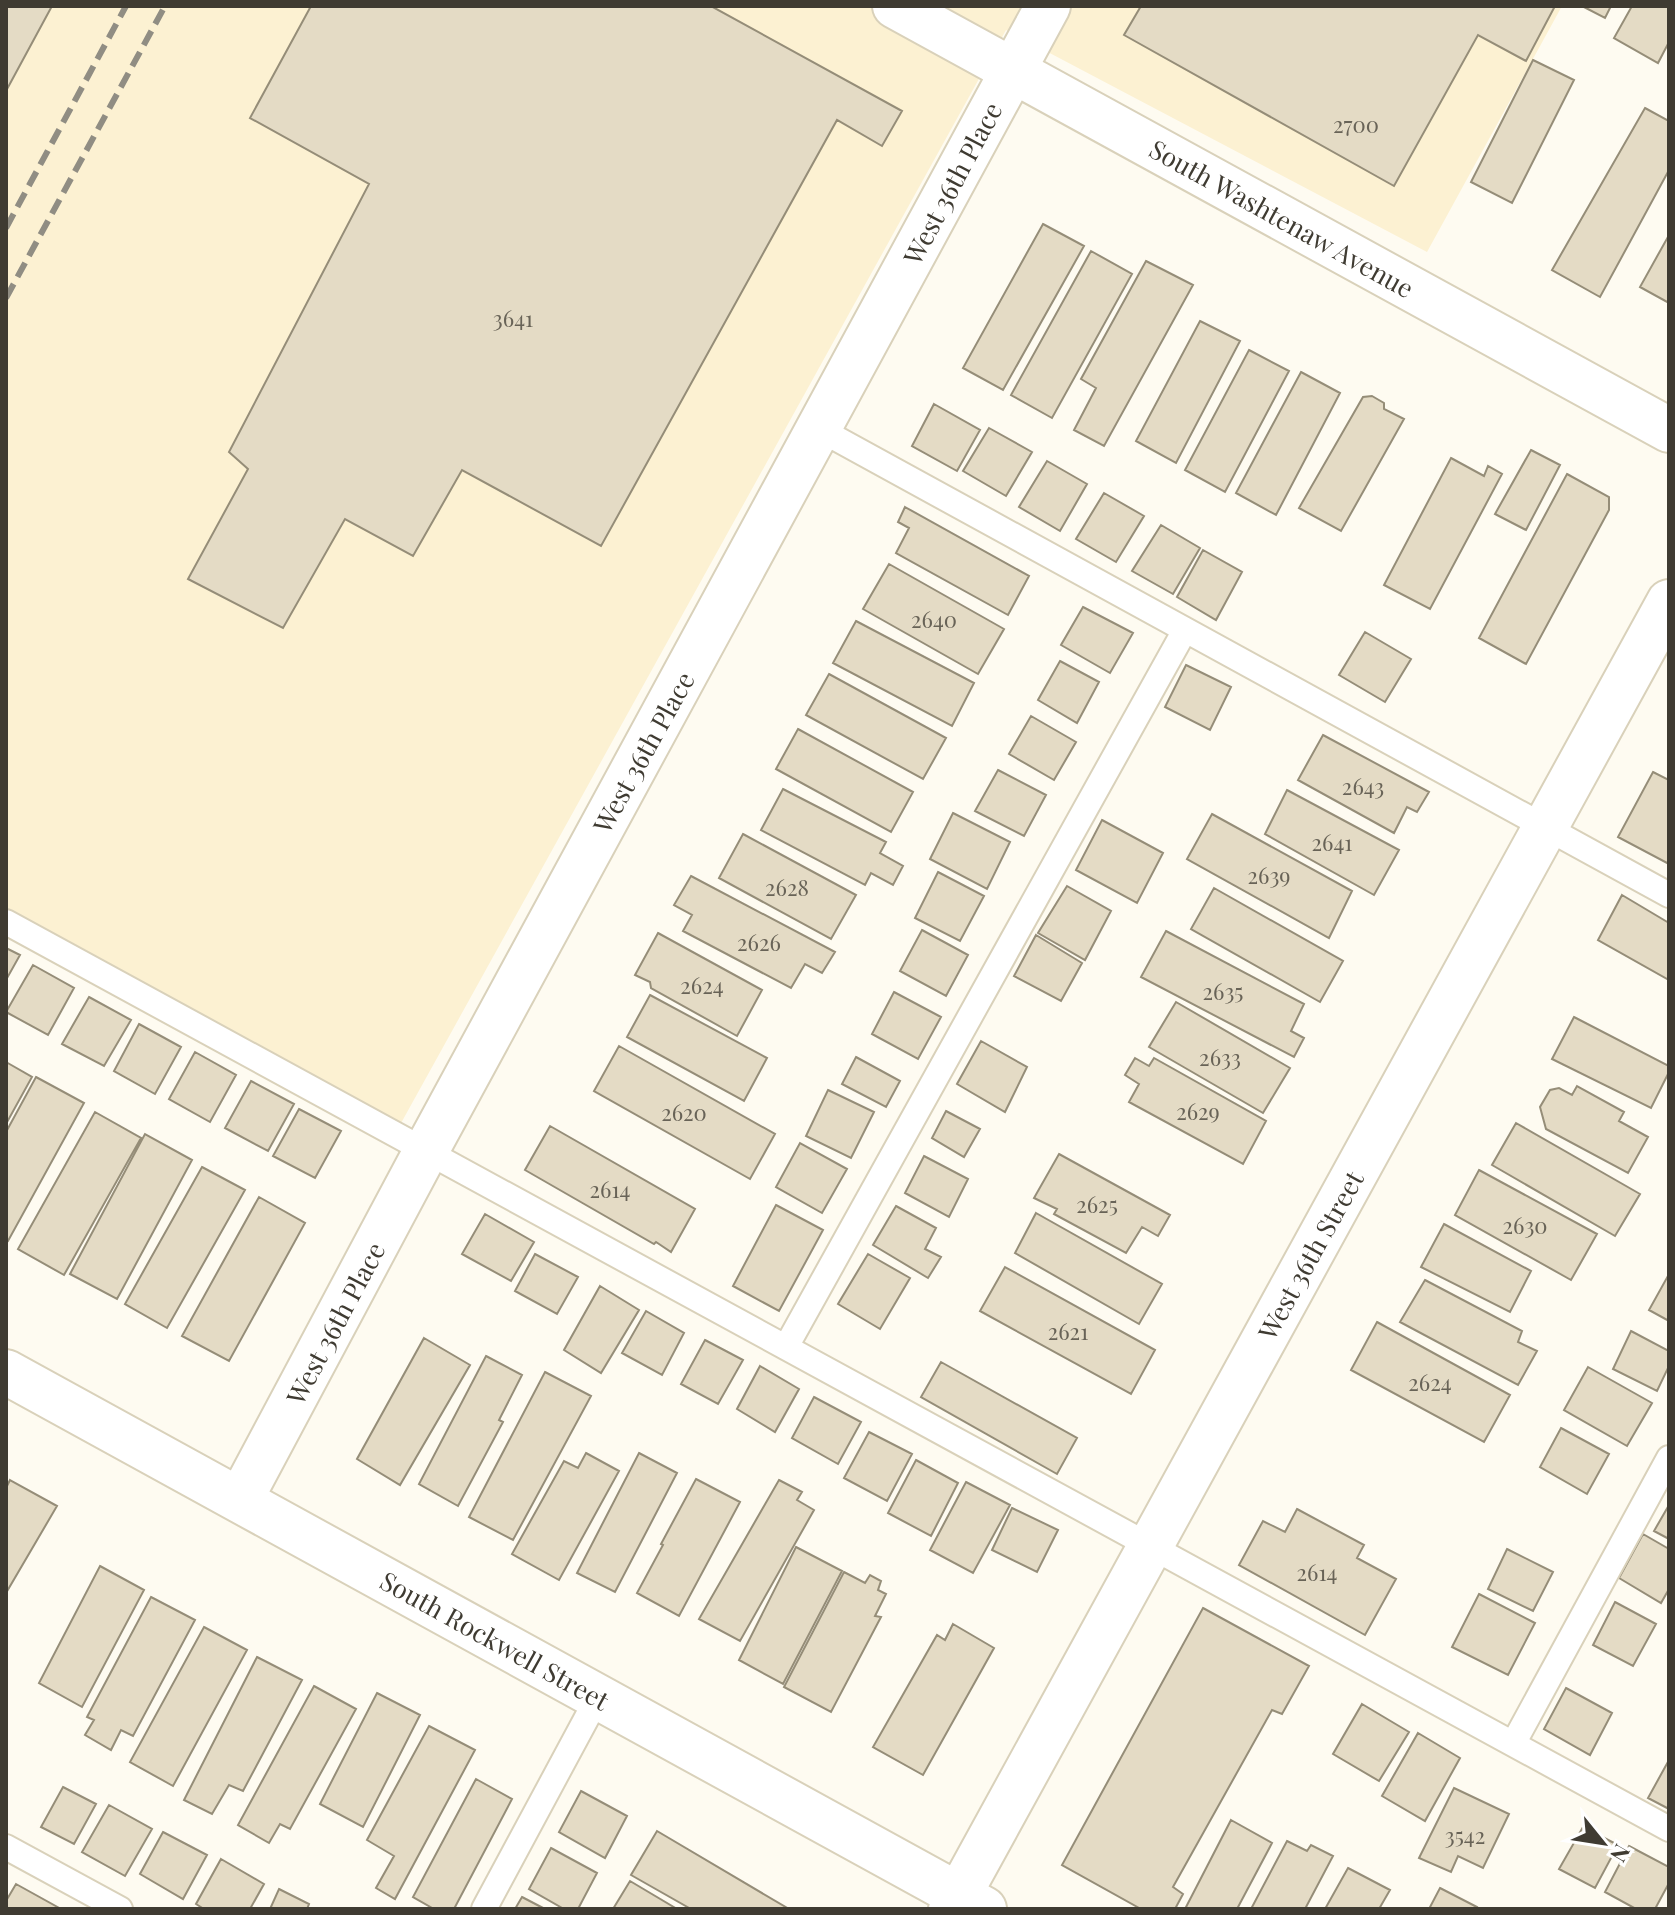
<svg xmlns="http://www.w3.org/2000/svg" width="1675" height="1915" font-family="'Playfair Display',serif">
	<rect width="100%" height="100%" fill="#fefbf1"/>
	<path fill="#fcf1d2" d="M6,6H1562L1427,252L1006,30L395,1134L6,922Z"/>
	<path fill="#e4dbc5" stroke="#958d78" stroke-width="2" d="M6,6H52L6,91Z
		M311,6H711L902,111L882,146L837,120L601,546L462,470L413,556L345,519L283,628L188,579L248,469L229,452L369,184L250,118Z
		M1141,6H1555L1526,61L1478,35L1394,186L1124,35Z
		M1582,6H1611L1605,18Z
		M1632,6H1669V42L1658,63L1614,38Z
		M1533,60L1574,80L1512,203L1471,182Z
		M1645,108L1669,121V170L1600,297L1552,270Z
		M1043,224L1084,246L1003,390L963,368Z
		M1669,235V303L1640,287Z
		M1091,251L1132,274L1052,418L1011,395Z
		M1146,261L1193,285L1104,446L1074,430L1096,388L1081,379Z
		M1200,321L1240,341L1176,463L1136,441Z
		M1249,350L1289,371L1225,492L1185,470Z
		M1301,372L1340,393L1276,515L1236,493Z
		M1372,396L1384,403V409L1404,419L1341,531L1299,508L1363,397Z
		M934,404L980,430L957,471L912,446Z
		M989,428L1032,452L1006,496L963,471Z
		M1531,450L1560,465L1526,530L1495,514Z
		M1451,458L1484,476L1488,466L1502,474L1430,609L1384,585Z
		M1047,461L1087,484L1060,531L1019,507Z
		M1567,474L1609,497V510L1526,664L1479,638Z
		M1104,493L1144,516L1116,562L1076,539Z
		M905,507L1029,576L1008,615L896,553L909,528L898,522Z
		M1161,525L1200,548L1173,594L1132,571Z
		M1203,550L1242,572L1216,620L1177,597Z
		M889,564L1004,629L978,674L863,609Z
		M1083,607L1133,633L1110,673L1061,645Z
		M856,621L974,683L952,726L833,663Z
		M1365,632L1411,659L1385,702L1339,675Z
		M1060,661L1099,682L1077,723L1038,700Z
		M1186,665L1231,687L1210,730L1165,707Z
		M829,674L946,738L923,779L806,715Z
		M1031,716L1076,742L1054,780L1009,754Z
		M798,729L913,792L891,832L776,769Z
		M1323,735L1429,792L1417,812L1407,807L1394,833L1298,780Z
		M998,770L1046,795L1024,836L975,811Z
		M1653,772L1669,780V864L1618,837Z
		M783,789L886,842L880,853L903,866L893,885L871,873L865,885L761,830Z
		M1287,790L1399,850L1374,895L1265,834Z
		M953,813L1010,842L987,889L930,859Z
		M1212,814L1352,891L1329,938L1187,859Z
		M1102,820L1163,853L1137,903L1076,870Z
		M743,834L856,895L831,939L719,878Z
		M938,872L984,896L960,941L915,918Z
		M691,876L835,952L822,973L805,964L791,988L683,931L692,915L674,905Z
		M1067,886L1111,911L1085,960L1038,933Z
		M1214,888L1343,961L1320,1002L1191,929Z
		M1622,895L1669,923V980L1598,940Z
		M922,930L968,955L946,996L900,971Z
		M1166,931L1304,1004L1291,1031L1304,1038L1294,1057L1141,977Z
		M658,933L762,990L737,1036L651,988L650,982L635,975Z
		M1036,935L1082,963L1061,1001L1014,976Z
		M6,948L20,955L6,980Z
		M33,965L74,988L48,1035L6,1012Z
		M894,992L941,1017L918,1059L872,1034Z
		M650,995L767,1058L744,1101L627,1037Z
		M89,997L131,1020L104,1066L62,1044Z
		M1176,1002L1290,1068L1263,1113L1149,1047Z
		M1574,1017L1669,1066V1072L1651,1108L1552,1059Z
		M139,1024L181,1047L155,1094L114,1071Z
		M981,1041L1027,1067L1005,1112L957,1084Z
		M619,1046L775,1134L750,1179L594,1091Z
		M195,1052L236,1075L210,1122L169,1099Z
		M856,1057L900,1081L886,1107L842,1084Z
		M1135,1058L1149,1066L1154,1058L1266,1121L1243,1164L1129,1102L1139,1084L1125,1075Z
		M6,1062L32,1077L6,1124Z
		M36,1077L84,1103L8,1241L6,1240V1132Z
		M251,1081L294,1104L268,1151L225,1128Z
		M1577,1086L1624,1112L1619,1121L1648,1137L1628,1173L1546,1129L1540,1107L1550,1090L1559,1088L1572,1095Z
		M828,1090L874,1112L851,1158L806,1136Z
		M299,1109L341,1131L315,1178L273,1156Z
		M946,1111L980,1129L964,1157L932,1138Z
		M95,1112L141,1138L64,1275L18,1249Z
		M1516,1123L1640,1194L1615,1236L1492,1165Z
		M550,1126L695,1209L671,1252L656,1242L654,1244L525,1170Z
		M145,1134L192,1160L117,1299L70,1274Z
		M800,1143L847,1169L822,1213L776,1187Z
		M1059,1154L1170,1215L1158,1236L1142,1227L1126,1253L1054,1214L1057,1209L1034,1198Z
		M924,1156L968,1179L949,1217L905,1193Z
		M202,1167L245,1190L167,1328L125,1304Z
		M1479,1170L1597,1234L1571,1280L1455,1215Z
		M259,1197L305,1223L229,1361L182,1336Z
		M776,1205L823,1230L779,1311L733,1286Z
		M896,1206L936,1228L925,1249L941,1257L928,1278L873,1245Z
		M1036,1213L1162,1284L1139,1324L1015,1253Z
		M485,1214L534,1242L511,1281L462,1254Z
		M1444,1224L1531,1271L1510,1312L1421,1267Z
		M535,1254L578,1277L557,1314L515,1291Z
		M868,1254L910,1278L880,1329L838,1304Z
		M1005,1267L1155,1350L1131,1394L980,1311Z
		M1669,1274V1321L1649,1310Z
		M1425,1280L1522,1331L1518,1342L1537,1351L1518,1385L1400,1322Z
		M600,1286L639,1310L601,1373L564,1350Z
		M646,1311L684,1333L662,1375L622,1353Z
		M1377,1322L1510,1395L1484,1442L1351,1370Z
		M1631,1331L1669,1351V1366L1657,1391L1613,1369Z
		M424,1338L470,1365L400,1485L357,1459Z
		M705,1340L743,1360L718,1404L681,1384Z
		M486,1356L522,1375L499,1420L503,1422L458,1506L419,1484Z
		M941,1362L1077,1438L1057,1474L921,1397Z
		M760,1366L799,1389L775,1432L737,1409Z
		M1588,1367L1652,1403L1627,1446L1564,1410Z
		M545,1372L591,1396L513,1540L469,1517Z
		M814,1397L861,1422L838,1464L792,1438Z
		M1561,1428L1609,1454L1587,1494L1540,1467Z
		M869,1432L912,1454L887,1501L844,1478Z
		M586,1453L619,1471L559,1580L512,1554L564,1461L578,1468Z
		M639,1453L677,1473L615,1592L577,1573Z
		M916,1460L958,1483L931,1536L888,1513Z
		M696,1479L740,1502L679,1616L637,1593L663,1545L661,1544Z
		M10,1480L57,1506L6,1593V1488Z
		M779,1480L802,1492L797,1500L814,1510L740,1641L699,1619Z
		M966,1482L1010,1505L973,1573L930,1550Z
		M1669,1505V1539L1654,1531Z
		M1012,1508L1058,1530L1037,1572L992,1550Z
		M1297,1509L1364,1545L1357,1558L1396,1579L1365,1635L1239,1565L1263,1521L1285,1532Z
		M1643,1534L1669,1549V1589L1661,1603L1619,1578Z
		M796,1547L842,1571L783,1684L739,1660Z
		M1507,1549L1553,1572L1533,1611L1488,1589Z
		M100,1566L144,1590L82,1707L39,1683Z
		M844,1572L865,1583L870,1575L881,1581L878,1590L886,1594L875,1616L881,1617L831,1712L784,1687Z
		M1479,1594L1535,1623L1508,1675L1452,1647Z
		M151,1597L195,1620L133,1736L121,1730L111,1750L85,1735L94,1720L87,1717Z
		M1615,1602L1656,1624L1633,1666L1593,1645Z
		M1203,1608L1309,1666L1282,1714L1272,1710L1173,1887L1183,1894L1175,1909H1141L1062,1865Z
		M953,1624L994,1648L923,1775L873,1747L937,1635L945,1640Z
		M204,1627L247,1650L173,1786L130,1762Z
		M257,1657L302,1680L243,1791L229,1785L212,1814L184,1800Z
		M314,1686L356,1709L290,1829L280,1824L269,1843L238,1825Z
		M1566,1688L1612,1713L1590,1755L1544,1729Z
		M377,1693L420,1715L363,1827L320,1804Z
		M1362,1704L1409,1732L1379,1781L1333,1754Z
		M429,1726L475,1750L395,1899L376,1888L394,1856L367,1840Z
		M1418,1733L1460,1758L1425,1821L1382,1796Z
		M1669,1760V1809L1648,1798Z
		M476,1779L512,1799L454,1909H434L413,1897Z
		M63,1787L96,1804L74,1844L41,1827Z
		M1454,1788L1509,1814L1483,1868L1458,1856L1451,1872L1419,1858Z
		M581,1791L627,1816L605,1858L559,1832Z
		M109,1805L152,1829L125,1876L82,1852Z
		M1231,1820L1272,1843L1237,1909H1185Z
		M1583,1827L1618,1845L1595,1888L1559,1869Z
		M657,1831L789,1909H691L631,1875Z
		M163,1832L207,1855L183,1899L140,1874Z
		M1287,1841L1307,1851L1311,1845L1333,1856L1305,1909H1251Z
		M1629,1846L1669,1867V1883L1655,1909H1636L1605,1892Z
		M551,1848L597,1873L578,1909H564L529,1889Z
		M221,1859L264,1884L250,1909H204L196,1904Z
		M1348,1868L1390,1890L1379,1909H1325Z
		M630,1881L677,1909H613Z
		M16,1884L61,1909H6V1901Z
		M1440,1888L1477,1907L1476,1909H1429Z
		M279,1889L309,1904L307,1909H270Z
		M522,1897L545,1909H515Z"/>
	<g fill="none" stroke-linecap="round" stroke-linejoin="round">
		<g stroke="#d9d1ba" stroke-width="28">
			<path id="lane" d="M819,429L1669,895
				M6,922L1669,1829
				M786,1347L1185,630
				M1513,1744L1669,1458
				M6,1847L120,1909
				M484,1909L598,1697"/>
		</g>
		<g stroke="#d9d1ba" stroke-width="48">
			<path id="street" d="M895,6L1669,430
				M6,1372L984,1909
				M240,1500L426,1151L1048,6
				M951,1909L1669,602"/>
		</g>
		<use href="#lane" stroke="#fff" stroke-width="24"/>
		<use href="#street" stroke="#fff" stroke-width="44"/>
		<path stroke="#908d83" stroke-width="6" stroke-dasharray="16 8" stroke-linecap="butt" d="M6,228L126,6
			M6,298L165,6"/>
	</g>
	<g text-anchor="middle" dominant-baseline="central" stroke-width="6" stroke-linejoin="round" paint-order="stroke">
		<g font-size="22" fill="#686357">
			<text x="1356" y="124">2700</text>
			<text x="513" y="318">3641</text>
			<text x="934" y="619">2640</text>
			<text x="1363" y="786">2643</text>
			<text x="1332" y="842">2641</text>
			<text x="1269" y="875">2639</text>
			<text x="787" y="887">2628</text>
			<text x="759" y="942">2626</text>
			<text x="702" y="985">2624</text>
			<text x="1223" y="991">2635</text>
			<text x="1220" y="1057">2633</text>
			<text x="1198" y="1111">2629</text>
			<text x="684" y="1112">2620</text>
			<text x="610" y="1189">2614</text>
			<text x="1097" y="1204">2625</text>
			<text x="1525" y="1225">2630</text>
			<text x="1068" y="1331">2621</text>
			<text x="1430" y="1382">2624</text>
			<text x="1317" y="1572">2614</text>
			<text x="1465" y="1835">3542</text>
		</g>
		<g font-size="26" fill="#3f3b32" stroke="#fff">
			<text transform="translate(952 183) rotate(-62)">West 36th Place</text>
			<text transform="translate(1282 218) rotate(29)">South Washtenaw Avenue</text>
			<text transform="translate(643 752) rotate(-61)">West 36th Place</text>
			<text transform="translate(1310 1255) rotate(-61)">West 36th Street</text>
			<text transform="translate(335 1323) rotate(-62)">West 36th Place</text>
			<text transform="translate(495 1640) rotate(29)">South Rockwell Street</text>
		</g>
	</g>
	<rect width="1675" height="1915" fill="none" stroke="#3f3b32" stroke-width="16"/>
	<g transform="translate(1603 1843) rotate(120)" stroke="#ffffff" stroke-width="6" paint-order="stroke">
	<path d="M0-6L14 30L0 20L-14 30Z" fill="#3f3b32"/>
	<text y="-12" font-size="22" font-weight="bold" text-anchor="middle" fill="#3f3b32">N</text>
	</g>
</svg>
